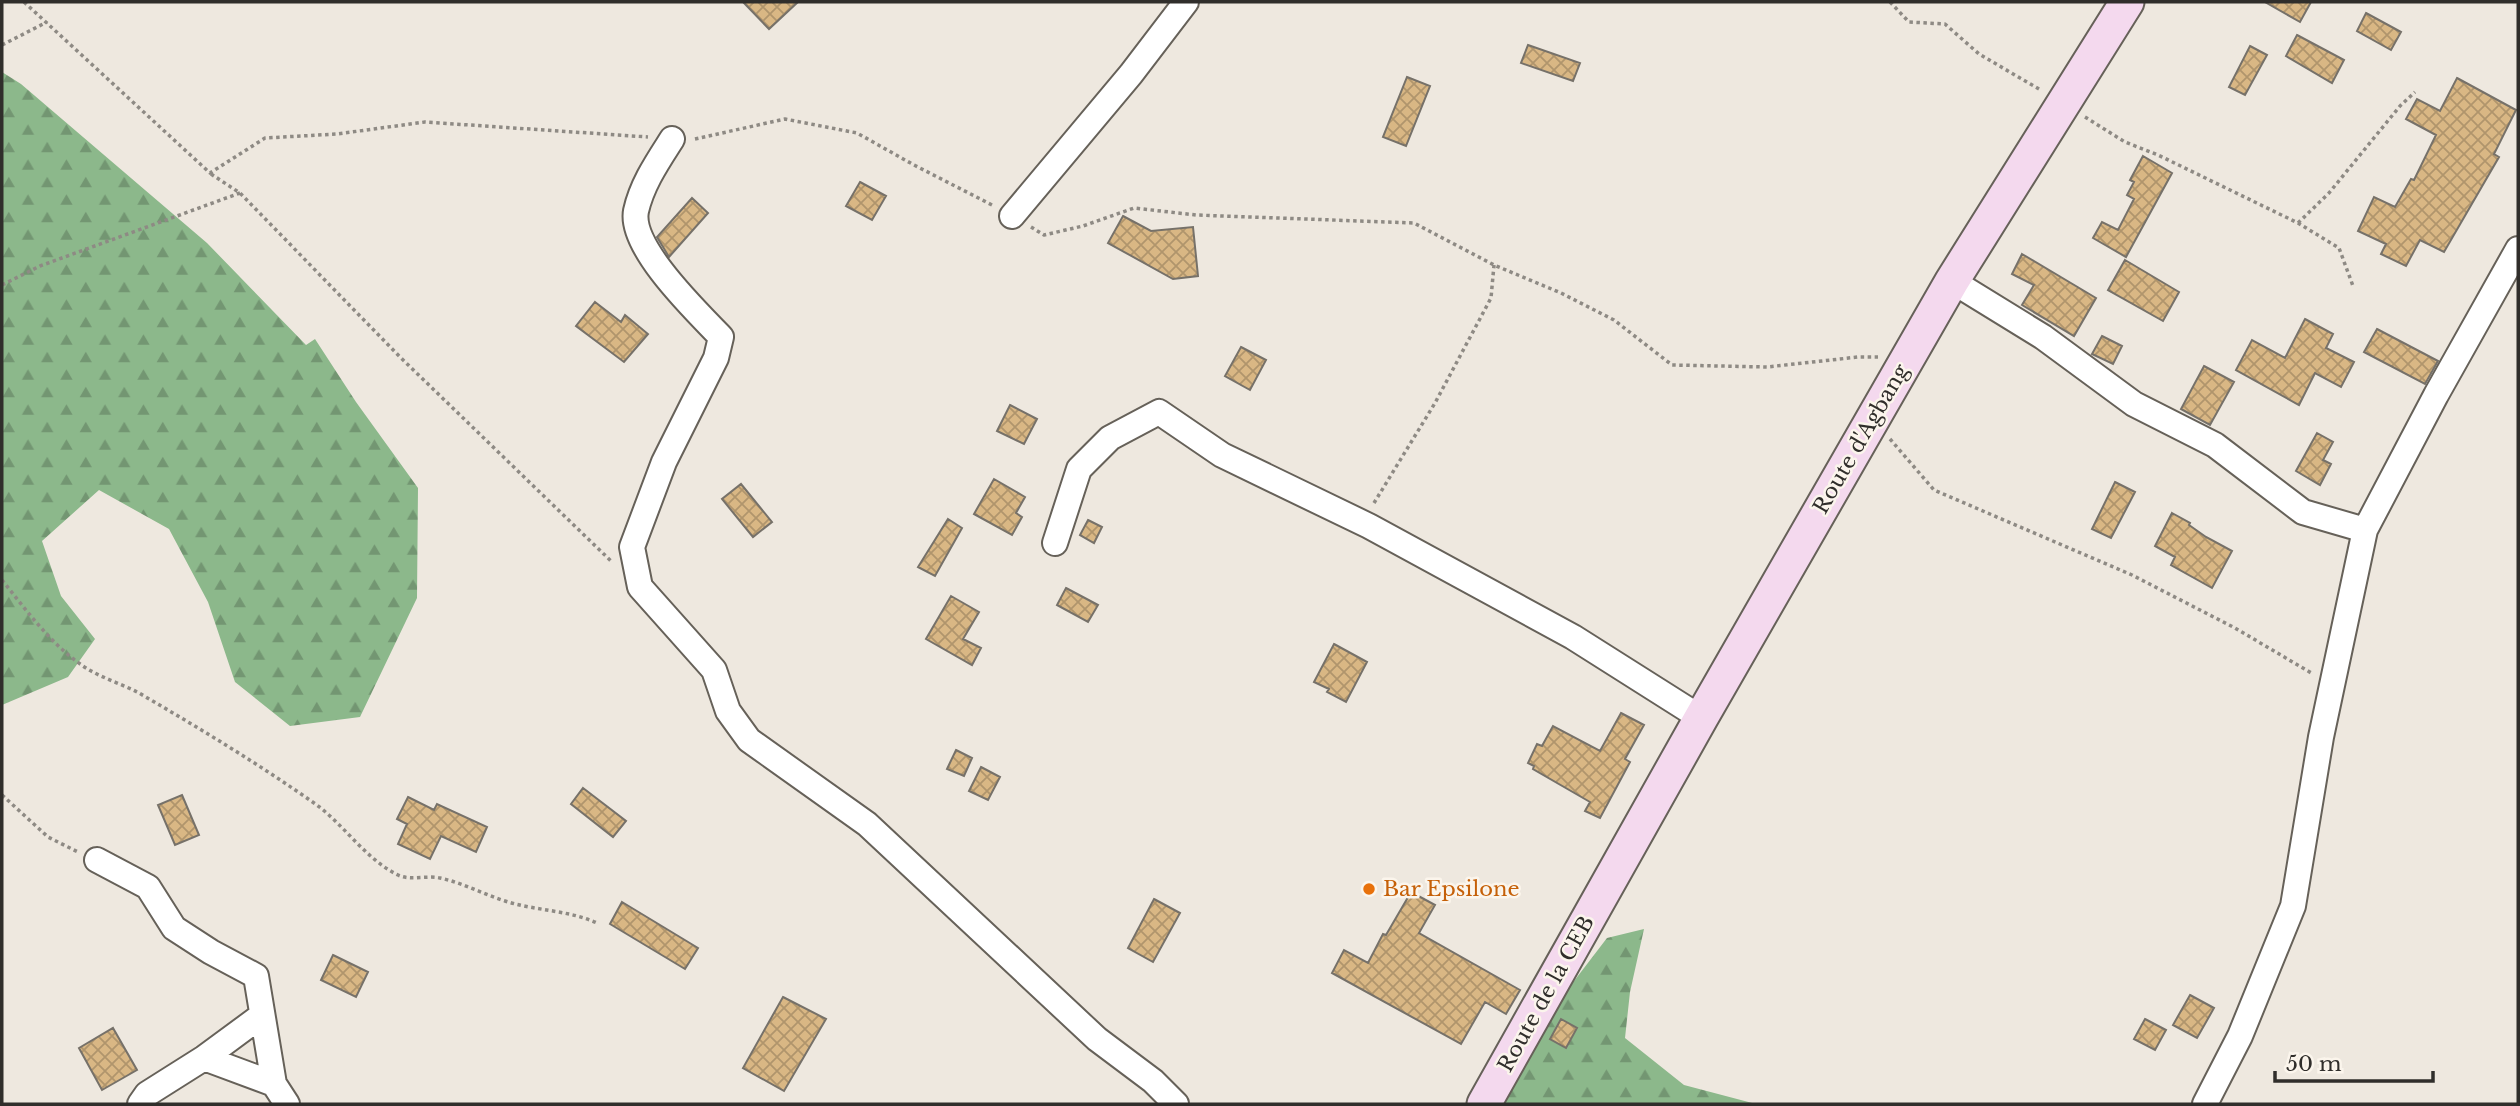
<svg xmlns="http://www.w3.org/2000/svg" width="2520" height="1106" font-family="'Libre Baskerville',serif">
	<defs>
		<pattern id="forest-firs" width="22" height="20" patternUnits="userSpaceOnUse" patternTransform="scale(1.75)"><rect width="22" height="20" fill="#8cb88b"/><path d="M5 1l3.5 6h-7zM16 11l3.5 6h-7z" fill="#739672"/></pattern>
		<pattern id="building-cross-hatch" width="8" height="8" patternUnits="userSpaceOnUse" patternTransform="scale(1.75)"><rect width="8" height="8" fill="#d9b784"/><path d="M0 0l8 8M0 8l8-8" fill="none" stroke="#b0956c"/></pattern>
	</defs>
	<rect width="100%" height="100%" fill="#eee8df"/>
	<path fill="url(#forest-firs)" d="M2,72L21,84L207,243L306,345L315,339L356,402L418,488L417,598L360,717L290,726L235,682L208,602L169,529L99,490L42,541L61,596L95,639L68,677L2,705Z
		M1644,929L1630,992L1625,1038L1684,1085L1756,1104H1501L1548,1015L1607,938Z"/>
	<path fill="url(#building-cross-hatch)" stroke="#767169" stroke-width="2" d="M743,2H798L769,29Z
		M2265,2H2311L2300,22Z
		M2366,13L2401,32L2391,50L2357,31Z
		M2297,35L2344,60L2332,83L2286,56Z
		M1528,45L1580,63L1573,81L1521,63Z
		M2250,46L2267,55L2245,95L2229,87Z
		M1407,77L1430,86L1406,146L1383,137Z
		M2457,78L2516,110L2494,154L2499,157L2444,252L2420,240L2406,266L2381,254L2386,244L2358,231L2374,197L2395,207L2411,179L2414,180L2436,135L2406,119L2417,99L2440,111Z
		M2143,156L2172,173L2126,257L2093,238L2102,222L2118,230L2134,199L2127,195L2134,182L2130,180Z
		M860,182L886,196L872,220L846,206Z
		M692,198L708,213L669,257L657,237Z
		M1123,216L1151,231L1193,227L1198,276L1173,279L1108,243Z
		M2022,254L2096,298L2074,336L2022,305L2034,285L2012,274Z
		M2125,260L2179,292L2163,321L2108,290Z
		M595,302L621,322L625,315L648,334L624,362L576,326Z
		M2305,319L2333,334L2326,348L2354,362L2341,387L2315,373L2299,405L2236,370L2252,340L2285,358Z
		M2377,329L2438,361L2425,384L2364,352Z
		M2102,336L2122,346L2113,364L2092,354Z
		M1241,347L1266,360L1250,390L1225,376Z
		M2204,366L2234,382L2210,425L2181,409Z
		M1010,405L1037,419L1024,444L997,431Z
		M2317,433L2333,442L2323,460L2331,464L2320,485L2296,471Z
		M994,479L1025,497L1016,513L1022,517L1012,535L974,514Z
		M2115,482L2135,492L2111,538L2092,529Z
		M741,484L772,522L753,537L722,499Z
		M2172,513L2190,523L2189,525L2206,537L2232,551L2212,588L2171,565L2175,557L2155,546Z
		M948,519L962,528L935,576L918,567Z
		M1088,520L1102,527L1094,543L1080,535Z
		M1066,588L1098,605L1088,622L1057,605Z
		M951,596L979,612L963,639L981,648L972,665L926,639Z
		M1334,644L1367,662L1346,702L1327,692L1329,689L1314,682Z
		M1621,713L1644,725L1625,759L1630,762L1600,818L1585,811L1590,802L1533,769L1534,766L1528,763L1537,744L1542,746L1553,726L1600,751Z
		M956,750L972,758L964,776L947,769Z
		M981,767L1000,777L988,800L969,791Z
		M583,788L626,821L613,837L571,804Z
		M182,795L199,835L175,845L158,805Z
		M408,797L434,810L437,804L487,827L476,852L441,836L430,859L398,844L407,824L397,819Z
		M1411,892L1435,905L1419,933L1520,990L1506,1014L1485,1002L1461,1044L1332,973L1344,950L1368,963L1383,934L1386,935Z
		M1154,899L1180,913L1153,962L1128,948Z
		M622,902L698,948L685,969L610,924Z
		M333,955L368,972L356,997L321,980Z
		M2190,995L2214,1008L2197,1038L2173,1025Z
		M783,997L826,1019L784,1091L743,1068Z
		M1561,1019L1577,1028L1566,1048L1550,1039Z
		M2145,1019L2166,1030L2155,1050L2134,1039Z
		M113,1028L137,1070L102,1090L79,1048Z"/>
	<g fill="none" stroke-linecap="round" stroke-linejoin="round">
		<g stroke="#666159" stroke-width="28">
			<path id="street" d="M672,139C658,161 642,184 636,211C629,247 697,312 721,337L716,358L664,462L632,547L640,587L714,670L728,711L749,740L867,824L1097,1039L1153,1081L1176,1104
				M1012,216L1131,74L1186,2
				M1952,281L2043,337L2134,404L2215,445L2303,512L2365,530
				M1055,543L1079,469L1110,438L1159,412L1222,455L1369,526L1573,637L1701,718
				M97,860L148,887L174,928L211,952L256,976L274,1084
				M204,1058L274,1084L287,1104
				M140,1104L147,1094L204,1058L261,1016
				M2205,1104L2240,1036L2293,906L2321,737L2365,530L2436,395L2518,249"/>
		</g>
		<g stroke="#666159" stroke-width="37">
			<path id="secondary" d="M1484,1104L1701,718L1952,281L2127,2"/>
		</g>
		<path stroke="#8e8a84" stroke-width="3.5" stroke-dasharray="3.5 3.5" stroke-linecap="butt" d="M24,2L210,173L265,138L337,134L425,122L648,137
			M1890,2L1909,22L1945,24L1979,54L2039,89
			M2,45L47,22
			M2085,117L2125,142L2158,155L2298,223L2339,248L2353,286
			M695,139L785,119L857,133L914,165L994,206
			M211,174L240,193L400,357L612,562
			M2298,223L2329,193L2400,106L2415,92
			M1031,227L1044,235L1083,226L1134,208L1196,215L1414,223L1494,265L1561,293L1614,320L1672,365L1767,367L1858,357H1878
			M2,285L40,266L240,193
			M1890,439L1934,490L2132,575L2235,628L2313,674
			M1374,503L1435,403L1491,298L1494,265
			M2,580C27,611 52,646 86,668C102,678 122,684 139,693C199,728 257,763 314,803C344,824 365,859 398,875C410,881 427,875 440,878C463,883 483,894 505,901C536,911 569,910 597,923
			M2,795L48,837L78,852"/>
		<use href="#street" stroke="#fff" stroke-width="24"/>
		<use href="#secondary" stroke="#f4d9ee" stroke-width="33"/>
	</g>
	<circle fill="#e8710a" stroke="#fbf5ec" stroke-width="2.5" cx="1369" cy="889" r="7"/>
	<g text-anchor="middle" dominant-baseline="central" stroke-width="5" stroke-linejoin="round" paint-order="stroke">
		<g font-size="21" fill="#302e2b" stroke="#fbf5ec">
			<text transform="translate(1861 439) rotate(-60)">Route d'Agbang</text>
			<text transform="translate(1546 994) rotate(-61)">Route de la CEB</text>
		</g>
		<g font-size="21" fill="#c56008" stroke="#fbf5ec" text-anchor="start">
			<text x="1383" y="889">Bar Epsilone</text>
		</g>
	</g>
	<rect width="2520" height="1106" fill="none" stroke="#302e2b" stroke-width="7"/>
	<path d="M2275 1071v10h158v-10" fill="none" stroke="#302e2b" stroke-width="3.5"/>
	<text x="2286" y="1071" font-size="21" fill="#302e2b" stroke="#fbf5ec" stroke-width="5" paint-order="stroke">50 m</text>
</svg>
